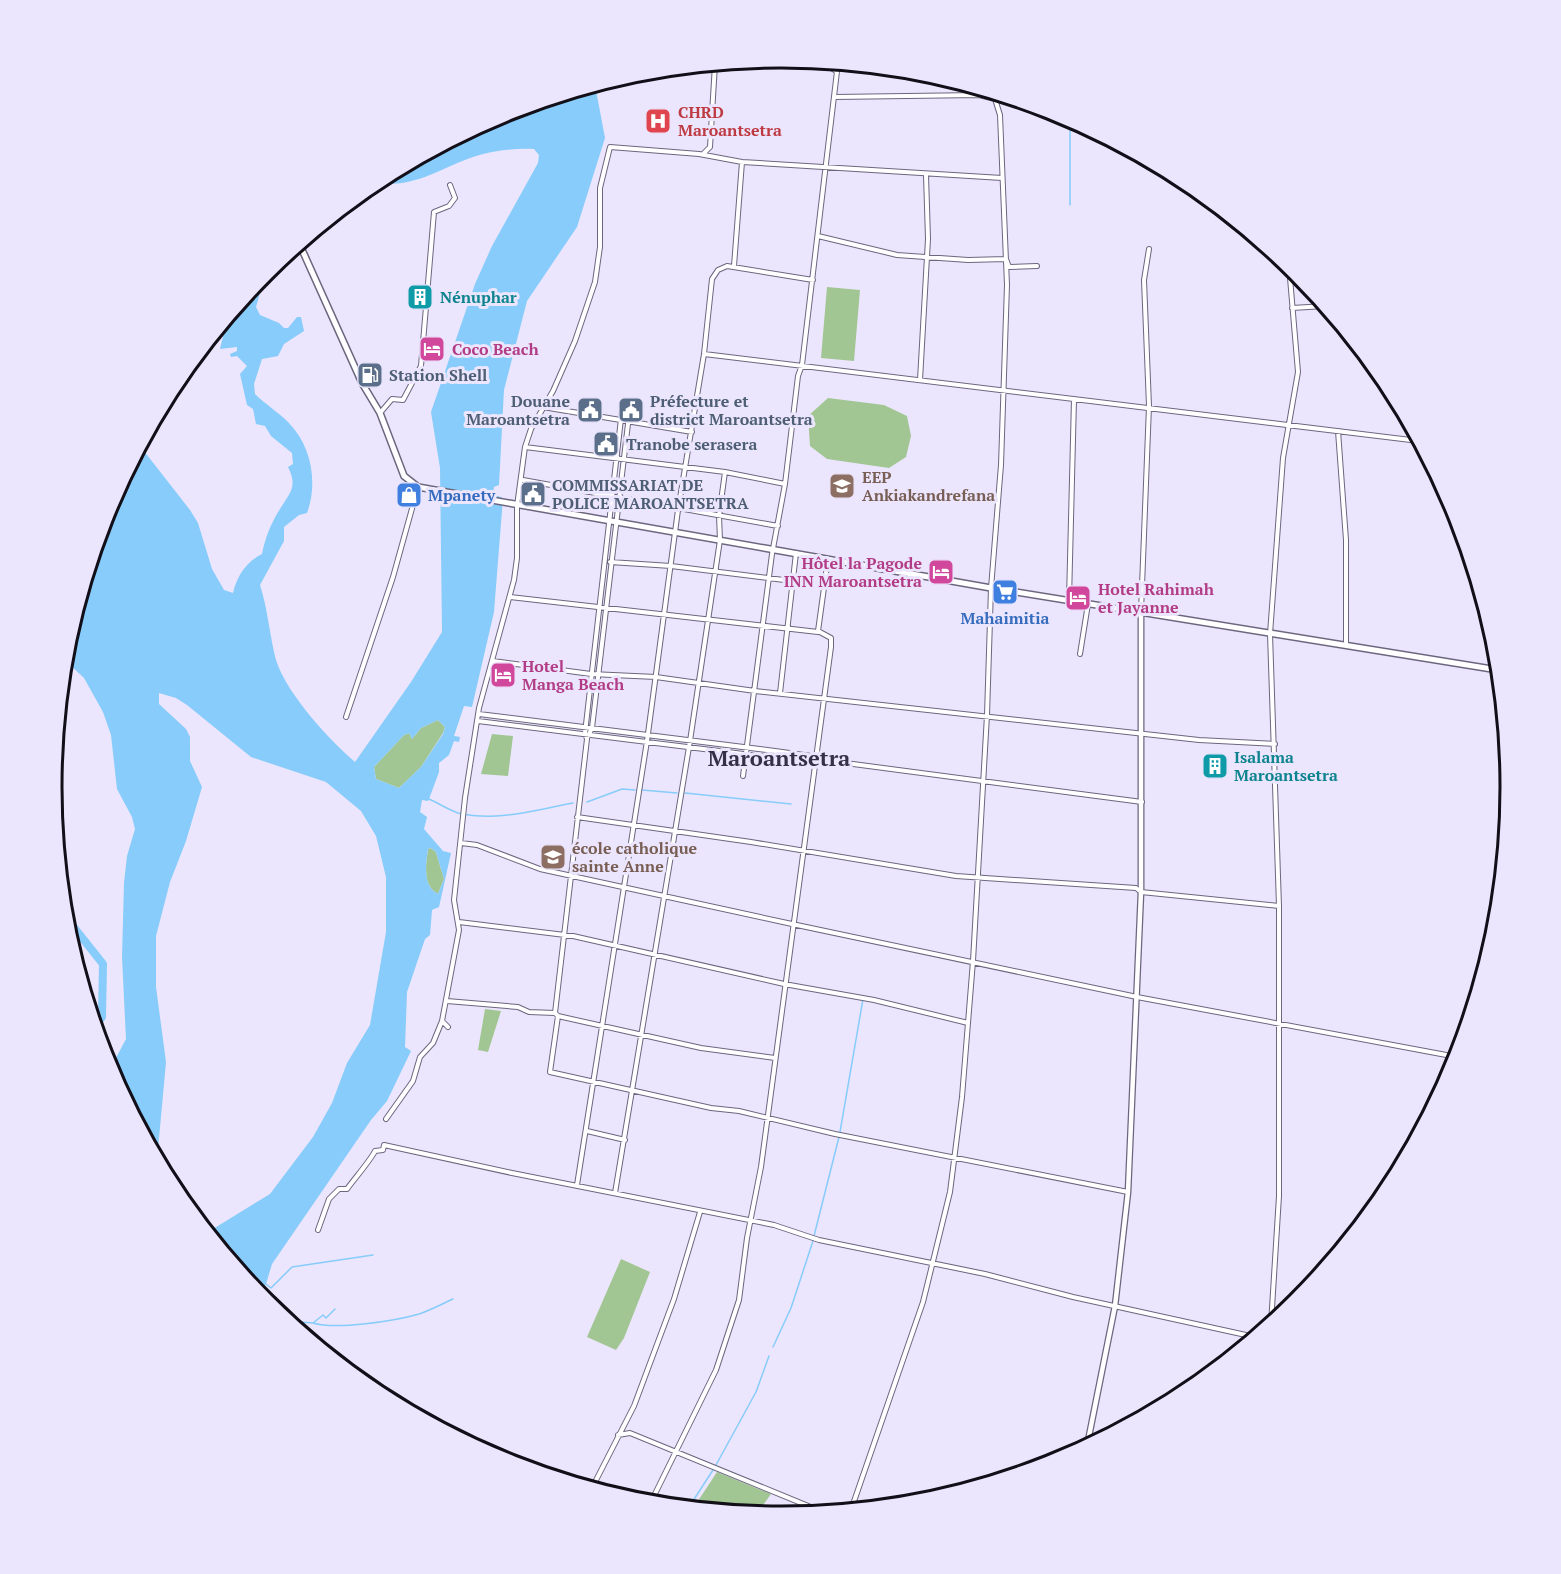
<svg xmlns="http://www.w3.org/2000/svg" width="1561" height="1574" font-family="'PT Serif',serif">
	<rect width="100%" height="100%" fill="#ebe6fd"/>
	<path fill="#a2c693" d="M827,287L860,290L854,361L821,358Z
		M828,398L884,405L907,416L911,436L906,457L889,468L827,459L810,446L808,416Z
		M438,720L445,727L443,733L421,767L399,788L376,779L374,767L404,735L409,733L412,739L421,728Z
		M492,734L513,736L508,776L481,774Z
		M431,848L436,852L444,879L438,894C422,886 426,864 428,849Z
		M485,1009L501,1011L488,1052L478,1050Z
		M621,1259L650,1272L624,1338L616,1350L587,1337Z
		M717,1472L771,1494L757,1514L705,1509L696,1504Z"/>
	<path fill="#87ccfa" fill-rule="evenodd" d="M595,85L605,138L577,227L527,301L504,390L499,485L494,487L493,494L503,498L494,612L472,707L464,706L454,736L460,737L459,742L454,741L449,755L439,763V772L429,799L428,801L422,800L420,812L427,817L424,829L443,851L451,853L439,907L432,910L430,935L425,939L407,992L405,1047L411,1051L387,1101L371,1120L272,1264L266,1284L259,1295L209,1235L213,1229L270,1194L313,1137L332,1103L347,1063L370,1025L386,932V877L376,836L361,811L326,782L251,757L187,705L176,698L159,693V704L186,729L190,737V761L202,787L186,841L170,882L156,936V987L166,1062L157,1160L109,1071L126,1039L122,957L124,883L127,856L135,829L132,817L117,789L111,735L103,712L84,678L64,659L65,644L107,508L140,446L190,510L198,523L212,569L224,590L233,593C237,576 246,562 262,554C265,538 271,523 280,509C290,492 298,487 288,467L293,464L292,453L271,436L265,426L256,424L253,409L247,405L240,374L247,366L237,356L231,357L230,354L237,351V347L220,349L228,316L267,269L256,307L260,315L279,323L284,328H288L297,317H301L304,331L284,344L278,356L262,359L254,384L255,394C265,404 278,412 288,422C312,446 318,483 307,513L299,515L284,527V541L260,585C267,607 269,629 274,652C280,687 328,739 355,762L411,682L442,632L440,468L431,412L475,284L492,246L538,163L539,155L534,149C517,148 499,150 483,154C444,164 416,191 373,182L502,113ZM438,720L445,727L443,734L421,767L399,788L376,779L374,767L404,735L409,733L412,739L421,728ZM431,848L436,852L444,879L438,894C422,886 426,863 428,849Z"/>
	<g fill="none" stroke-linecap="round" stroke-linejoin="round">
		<path stroke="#87ccfa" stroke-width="1.5" d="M1070,118V205
			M642,790L677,793
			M685,793L791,804
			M429,799C438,803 449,810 458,813C498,822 535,810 573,803
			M587,802L622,789L635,790
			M840,1132L863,999
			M814,1236L839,1137
			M266,1284L271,1288L292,1267L373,1255
			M313,1323C336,1330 395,1321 419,1314C431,1310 442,1304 453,1299
			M297,1330L301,1322L313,1323L323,1315L326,1318L335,1309
			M773,1347L791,1308L813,1241
			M716,1465L756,1392L769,1356
			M689,1507L713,1470"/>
		<path stroke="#87ccfa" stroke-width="8" d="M64,915L103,964L102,1017L94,1026"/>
		<g stroke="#6c667e" stroke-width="6">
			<path id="minor" d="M770,59L827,65L836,71
				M977,88L979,95
				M834,97L979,95L995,99L1000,115L1007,285L1001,465L991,588L987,715L973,961L962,1097L950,1192L923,1302L851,1510
				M703,154L710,147L715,64
				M742,162L1002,178
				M818,236L897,255L968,260L1006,259L1009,267L1037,266
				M1292,308L1325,306
				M704,354L1419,441
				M920,380L928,239L926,175
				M627,403L622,410L585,733L587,739L555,1013L558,1016L550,1072L711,1108L739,1111L835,1134L1128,1192
				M543,407L692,432
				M380,413L392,399L403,400L421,366L434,212L449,206L455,198L450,185
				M1338,431L1346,540V645
				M525,447L725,472L785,484
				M523,480L778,526
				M610,562L671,566L792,581
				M510,597L818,632
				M1069,600L1074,399
				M1141,612L1149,406L1144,280L1149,249
				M1080,654L1088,604
				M493,661L591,674L656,677L755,691L1199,740L1275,744
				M780,693L796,553
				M479,714L775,751L811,756L815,759L1142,802
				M346,717L393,577L418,487
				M478,721L809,762L814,759
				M587,738L592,728L630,407L627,403
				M743,776L772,554L785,484L798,376L802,365L838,63
				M577,817L751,842L956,876L1136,888L1141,892L1279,906
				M461,843L477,845L540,869L792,924L1137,997L1457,1057
				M459,922L573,936L784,984L874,1000L968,1023
				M447,1001L518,1007L529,1012L555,1013
				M558,1016L701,1048L775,1058
				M448,1027L442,1021L459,930L454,900L465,798L479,708L514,580L517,558V506L525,447L531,429L553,391L575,341L595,282L600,247V188L610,147L699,154L742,162L734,266
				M386,1119L413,1081L420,1057L433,1043L442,1021
				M587,1131L625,1140
				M577,1185L647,741L678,510L704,354L712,279L718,270L727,266L813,280
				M615,1193L690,741L720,540L719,516L725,472
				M318,1230L329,1199L339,1189H347C355,1178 370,1161 375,1151L383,1150L384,1145L512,1173L774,1225L819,1240L985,1274L1073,1297L1255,1337
				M1271,1324L1279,1196V906L1270,634L1283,458L1298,372L1289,266
				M618,1435L630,1433L823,1512
				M592,1488L634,1406L674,1299L700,1212
				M650,1504L716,1370L739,1300L747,1238L761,1167L831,647V638L818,631L828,559"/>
		</g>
		<g stroke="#6c667e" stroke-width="7">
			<path id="tertiary" d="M1087,1446L1115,1306L1128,1192L1141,892V612"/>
		</g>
		<g stroke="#6c667e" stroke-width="8">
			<path id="secondary" d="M299,243L362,383L380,413L404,476L418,487L991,588L1498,670"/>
		</g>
		<use href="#minor" stroke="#fff" stroke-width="4"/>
		<use href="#tertiary" stroke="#fff" stroke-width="4.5"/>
		<use href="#secondary" stroke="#fff" stroke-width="5"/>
	</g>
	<defs>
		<g id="hospital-square" transform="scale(1.35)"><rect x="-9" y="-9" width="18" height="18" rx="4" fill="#e0444e" stroke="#ebe6fd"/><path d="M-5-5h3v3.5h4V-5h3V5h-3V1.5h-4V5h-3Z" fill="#fff"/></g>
		<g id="building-square" transform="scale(1.35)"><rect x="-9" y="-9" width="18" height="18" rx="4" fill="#0f9aa8" stroke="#ebe6fd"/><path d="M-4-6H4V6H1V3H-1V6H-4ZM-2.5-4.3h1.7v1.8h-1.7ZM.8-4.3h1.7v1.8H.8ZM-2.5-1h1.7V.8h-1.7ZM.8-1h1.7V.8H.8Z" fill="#fff"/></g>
		<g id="hotel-square" transform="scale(1.35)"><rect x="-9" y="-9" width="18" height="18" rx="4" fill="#d1479c" stroke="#ebe6fd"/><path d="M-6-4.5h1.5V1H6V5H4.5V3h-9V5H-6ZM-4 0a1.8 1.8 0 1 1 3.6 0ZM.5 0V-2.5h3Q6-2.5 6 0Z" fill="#fff"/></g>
		<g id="fuel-square" transform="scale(1.35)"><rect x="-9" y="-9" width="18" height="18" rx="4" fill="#5c6f8a" stroke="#ebe6fd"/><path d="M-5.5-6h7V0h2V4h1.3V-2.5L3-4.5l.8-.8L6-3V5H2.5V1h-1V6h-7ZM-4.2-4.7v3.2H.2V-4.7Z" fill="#fff"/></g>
		<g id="civic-square" transform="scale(1.35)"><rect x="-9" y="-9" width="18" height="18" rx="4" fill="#5c6f8a" stroke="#ebe6fd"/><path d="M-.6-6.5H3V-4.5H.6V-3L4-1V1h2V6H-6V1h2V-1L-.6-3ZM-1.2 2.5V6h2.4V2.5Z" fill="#fff"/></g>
		<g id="school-square" transform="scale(1.35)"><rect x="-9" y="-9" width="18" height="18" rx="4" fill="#8d6e63" stroke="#ebe6fd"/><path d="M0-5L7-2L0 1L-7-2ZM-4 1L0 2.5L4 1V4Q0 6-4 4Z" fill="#fff"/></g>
		<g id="shop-square" transform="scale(1.35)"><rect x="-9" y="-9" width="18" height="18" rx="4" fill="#3f7fe0" stroke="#ebe6fd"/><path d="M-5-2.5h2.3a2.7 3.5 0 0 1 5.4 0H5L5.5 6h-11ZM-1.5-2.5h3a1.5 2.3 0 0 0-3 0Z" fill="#fff"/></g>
		<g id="supermarket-square" transform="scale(1.35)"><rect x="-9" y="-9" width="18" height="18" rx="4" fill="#3f7fe0" stroke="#ebe6fd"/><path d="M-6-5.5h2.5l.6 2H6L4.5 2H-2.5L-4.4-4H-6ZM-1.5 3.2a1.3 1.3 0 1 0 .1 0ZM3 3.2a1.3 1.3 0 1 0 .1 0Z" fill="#fff"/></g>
		<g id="university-square" transform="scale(1.35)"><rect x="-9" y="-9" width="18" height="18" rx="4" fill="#8d6e63" stroke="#ebe6fd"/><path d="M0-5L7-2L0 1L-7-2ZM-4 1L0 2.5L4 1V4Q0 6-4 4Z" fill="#fff"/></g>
	</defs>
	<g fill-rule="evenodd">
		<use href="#hospital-square" x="658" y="121"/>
		<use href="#building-square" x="420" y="297"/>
		<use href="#hotel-square" x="432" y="349"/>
		<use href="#fuel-square" x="370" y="375"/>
		<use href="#civic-square" x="590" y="410"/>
		<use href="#civic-square" x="631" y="410"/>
		<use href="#civic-square" x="606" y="444"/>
		<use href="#school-square" x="842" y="486"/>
		<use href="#civic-square" x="533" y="494"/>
		<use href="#shop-square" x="409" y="495"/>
		<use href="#hotel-square" x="941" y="572"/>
		<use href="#supermarket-square" x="1005" y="592"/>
		<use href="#hotel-square" x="1078" y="598"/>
		<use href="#hotel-square" x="503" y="675"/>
		<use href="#building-square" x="1215" y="766"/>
		<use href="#university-square" x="553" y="857"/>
	</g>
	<g text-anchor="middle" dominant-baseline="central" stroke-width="6" stroke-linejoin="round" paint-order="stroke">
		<g font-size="16" font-weight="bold" fill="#be3a42" stroke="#ebe6fd" text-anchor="start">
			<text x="678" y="112">CHRD<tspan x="678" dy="18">Maroantsetra</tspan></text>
		</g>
		<g font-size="16" font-weight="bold" fill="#0d838f" stroke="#ebe6fd" text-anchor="start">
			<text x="440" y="297">Nénuphar</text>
			<text x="1234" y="757">Isalama<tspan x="1234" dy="18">Maroantsetra</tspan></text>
		</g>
		<g font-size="16" font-weight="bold" fill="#b23c85" stroke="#ebe6fd" text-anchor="start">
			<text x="452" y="349">Coco Beach</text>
			<text x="922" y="563" text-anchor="end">Hôtel la Pagode<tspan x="922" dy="18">INN Maroantsetra</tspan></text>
			<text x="1098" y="589">Hotel Rahimah<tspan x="1098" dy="18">et Jayanne</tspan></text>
			<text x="522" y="666">Hotel<tspan x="522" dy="18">Manga Beach</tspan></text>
		</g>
		<g font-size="16" font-weight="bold" fill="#4e5e75" stroke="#ebe6fd" text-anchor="start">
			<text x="389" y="375">Station Shell</text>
			<text x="570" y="401" text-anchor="end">Douane<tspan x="570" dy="18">Maroantsetra</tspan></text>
			<text x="650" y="401">Préfecture et<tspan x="650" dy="18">district Maroantsetra</tspan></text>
			<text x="626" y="444">Tranobe serasera</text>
			<text x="552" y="485">COMMISSARIAT DE<tspan x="552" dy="18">POLICE MAROANTSETRA</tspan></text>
		</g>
		<g font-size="16" font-weight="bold" fill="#785e54" stroke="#ebe6fd" text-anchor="start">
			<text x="862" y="477">EEP<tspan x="862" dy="18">Ankiakandrefana</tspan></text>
			<text x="572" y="848">école catholique<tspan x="572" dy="18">sainte Anne</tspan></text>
		</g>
		<g font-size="16" font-weight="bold" fill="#366cbe" stroke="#ebe6fd" text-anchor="start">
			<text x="428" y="495">Mpanety</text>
			<text x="1005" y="618" text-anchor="middle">Mahaimitia</text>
		</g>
		<g font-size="22" font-weight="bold" fill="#353045" stroke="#ebe6fd">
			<text x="779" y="757">Maroantsetra</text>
		</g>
	</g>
	<path d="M0 0H1561V1574H0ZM62 787a719 719 0 1 1 1438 0a719 719 0 1 1-1438 0Z" fill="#ebe6fd" fill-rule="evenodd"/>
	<path fill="none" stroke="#120f19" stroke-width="3" d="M62 787a719 719 0 1 1 1438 0a719 719 0 1 1-1438 0Z"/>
</svg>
